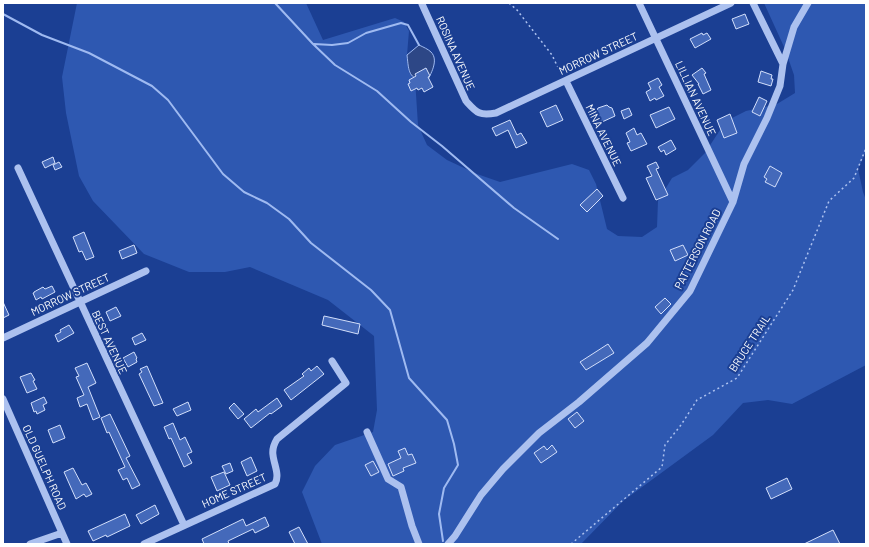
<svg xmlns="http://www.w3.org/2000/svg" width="869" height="547" font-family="Barlow,sans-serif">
	<rect width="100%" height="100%" fill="#1b3f93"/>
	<path fill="#2e58b1" d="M77,3H306L323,40L395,18L404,22L409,31L407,55L409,72L415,79L418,125L427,145L447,160L477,174L500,182L572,164L589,170L596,184L607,229L618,236L642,237L657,227L658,201L672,178L688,170L705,153L720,130L732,118L746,111L777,104L795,93L794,75L785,49L764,3H866V151L858,169L863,192L866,200V365L792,404L768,400L743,403L713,435L623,501L581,544H322L302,492L315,466L335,445L373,432L377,410L374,336L328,300L250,267L225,272H189L144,254L93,201L79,176L66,113L62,77Z"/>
	<path fill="#2d4786" stroke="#9fbaf1" d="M419,45C423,47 428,49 431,52C439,60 431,74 426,83C408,77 409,73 407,55Z"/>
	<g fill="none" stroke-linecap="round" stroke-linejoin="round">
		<path stroke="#9fbaf1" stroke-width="2" d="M275,3L313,44L335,65L377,91L411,122L442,146L514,208L558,239
			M3,14L42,35L89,53L152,86L168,100L223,174L244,192L267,203L289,219L311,243L371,290L390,310L409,378L447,420L454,444L458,465L444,488L439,514L443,541
			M314,44L332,45L348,43L366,33L401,23L408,25L419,45"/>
	</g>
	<path fill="#4469ba" stroke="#d3dffb" d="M745,14L749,24L736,29L732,19Z
		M702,33L703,35L707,33L711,39L695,48L690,39Z
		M426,68L430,76L428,77L433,87L424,92L422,88L418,90L417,88L411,91L408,84L410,83L409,80L416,76L415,74Z
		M702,68L706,73L704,74L711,90L703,94L698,84H699L692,75Z
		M761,71L772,75L771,79H773L771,86L758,82Z
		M658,78L662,85L659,87L664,96L656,100L655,98L650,101L646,92L651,89L648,83Z
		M759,97L767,101L760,116L752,112Z
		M556,105L563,120L547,127L540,112Z
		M607,105L609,107L612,108L615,116L602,122L596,112L598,108Z
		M669,107L675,119L656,128L650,115Z
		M629,108L632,115L624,119L621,111Z
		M730,114L737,133L724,138L717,120Z
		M510,120L517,135L521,133L527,143L516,148L508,130L496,136L492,128Z
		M634,128L637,135L641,133L647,144L631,151L627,143L630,142L626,133Z
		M671,140L676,149L666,155L664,150L661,152L658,147Z
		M53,157L55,163L45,168L42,162Z
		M59,162L62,167L55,170L53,165Z
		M656,162L659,168L656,169L668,195L656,200L646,178L652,176L647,166Z
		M770,166L782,173L775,187L765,182L767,179L764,177Z
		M597,189L603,196L587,212L580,205Z
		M84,232L94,257L86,260L82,251L79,252L73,237Z
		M134,245L137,253L122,259L119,251Z
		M683,245L688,255L675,261L670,250Z
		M52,286L55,292L42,299L41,297L36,300L33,293H34V292L43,287L45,289Z
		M665,298L671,304L661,314L655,307Z
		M3,302L9,315L3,318Z
		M116,307L121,316L110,321L106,312Z
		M324,316L360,324L358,334L322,325Z
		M69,325L74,333L58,342L55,335L61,332L60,330Z
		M142,333L146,340L135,345L132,338Z
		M608,344L614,353L586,370L580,362Z
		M134,352L137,358L136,359L137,362L128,367L123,358Z
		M87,363L96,383L88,387L100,417L93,420L87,404L80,407L77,398L84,395L76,377L79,376L75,368Z
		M147,366L163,403L154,406L139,374L142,372L140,369Z
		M317,366L324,374L291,400L284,390L304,376L302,374L309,368L311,371Z
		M31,373L35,380L33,381L37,389L27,393L20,377Z
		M44,397L47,403L43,405L45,410L37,414L36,411L34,412L31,403Z
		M277,398L282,406L271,414L270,413L251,428L244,419L256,409L258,412Z
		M188,402L191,410L177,416L173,409Z
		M234,403L244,414L238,419L229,408Z
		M577,412L584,421L575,428L568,419Z
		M110,414L130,456L126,458L140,485L132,489L127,478L123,480L118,470L125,467L109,432L107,433L101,418Z
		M173,423L180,440L185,437L192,452L187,454L192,463L184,467L171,438L169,439L164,427Z
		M60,425L65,438L53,443L48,430Z
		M552,445L557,452L541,463L534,453L544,446L547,450Z
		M405,448L408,455L412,454L416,463L403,468L404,471L393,476L388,464L401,458L398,451Z
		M251,457L257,471L247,476L241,462Z
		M373,461L379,472L371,476L365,465Z
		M230,463L233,471L226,474L222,466Z
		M73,468L82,485L86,483L92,494L86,497L84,494L76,499L64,472Z
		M224,472L230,485L217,491L211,477Z
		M787,478L792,489L771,499L766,488Z
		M155,505L159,514L141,524L136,515Z
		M125,514L130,526L107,537L106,535L93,541L88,531Z
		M265,517L269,526L255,533L253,529L228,541L229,544H204L202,539L243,519L246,526Z
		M299,527L308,544H295L289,532Z
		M833,530L840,544H804Z"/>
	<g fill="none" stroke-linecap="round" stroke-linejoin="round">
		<path stroke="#acc1ef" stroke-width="1.5" stroke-dasharray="2 3" stroke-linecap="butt" d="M509,3L517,10L552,55L562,76
			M571,544L662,467L665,445L681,425L697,400L737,378L793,290L829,201L854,178L866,148"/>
		<path stroke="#acc1ef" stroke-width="7" d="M639,3L733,202
			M753,3L783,64
			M422,4L466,101C477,113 479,116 496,113L731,3
			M566,81L623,198
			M18,168L184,525
			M3,338L146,271
			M3,399L67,544
			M367,432L388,479L401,487L412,526L419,544
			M30,544L62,533
			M144,544L275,484C280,475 274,465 273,455C272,449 274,444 277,439L346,383L332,361
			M448,544L455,536L481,495L503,469L539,433L579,402L647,343L690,291L733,202L744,164L767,118L780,86L783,64L794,27L808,3"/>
	</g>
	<g text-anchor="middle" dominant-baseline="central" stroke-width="4" stroke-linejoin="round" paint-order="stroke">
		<g font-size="11" fill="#fff" stroke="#1b3f93">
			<text transform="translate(456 53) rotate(66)">ROSINA AVENUE</text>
			<text transform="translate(598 53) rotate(-25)">MORROW STREET</text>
			<text transform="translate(696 98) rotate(65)">LILLIAN AVENUE</text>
			<text transform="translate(604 135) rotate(64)">MINA AVENUE</text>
			<text transform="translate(697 249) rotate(-63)">PATTERSON ROAD</text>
			<text transform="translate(70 294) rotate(-25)">MORROW STREET</text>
			<text transform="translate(110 342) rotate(65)">BEST AVENUE</text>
			<text transform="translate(749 343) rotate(-57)">BRUCE TRAIL</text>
			<text transform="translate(45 467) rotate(66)">OLD GUELPH ROAD</text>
			<text transform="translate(234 490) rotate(-24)">HOME STREET</text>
		</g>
	</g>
	<rect width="869" height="547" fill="none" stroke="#ffffff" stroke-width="8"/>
</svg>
